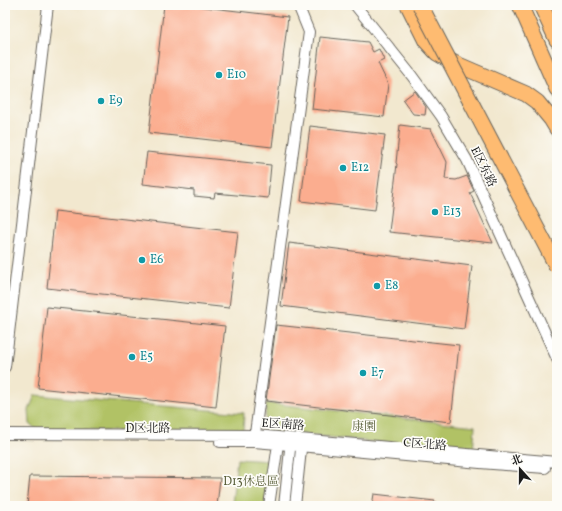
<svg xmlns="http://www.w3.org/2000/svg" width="562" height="511" font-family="Vollkorn,'Noto Serif SC',serif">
	<rect width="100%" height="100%" fill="#fdfcf7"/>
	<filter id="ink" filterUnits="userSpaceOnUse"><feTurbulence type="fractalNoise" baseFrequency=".025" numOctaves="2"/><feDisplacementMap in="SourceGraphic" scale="8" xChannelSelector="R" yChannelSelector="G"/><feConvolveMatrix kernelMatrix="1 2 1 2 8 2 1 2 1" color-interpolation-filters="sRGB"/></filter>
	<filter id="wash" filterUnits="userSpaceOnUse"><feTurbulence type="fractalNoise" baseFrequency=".012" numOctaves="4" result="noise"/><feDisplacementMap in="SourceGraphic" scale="16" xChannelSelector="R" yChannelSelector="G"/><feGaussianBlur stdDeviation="0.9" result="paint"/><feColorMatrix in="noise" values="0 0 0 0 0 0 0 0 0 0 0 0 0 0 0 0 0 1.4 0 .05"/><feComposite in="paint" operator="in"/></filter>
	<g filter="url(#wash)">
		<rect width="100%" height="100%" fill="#f2e8cf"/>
		<path fill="#b1c265" stroke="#666f40" d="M35,395L244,413L243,433L37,430L30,424L29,410Z
			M266,403L475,426L473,453L265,430Z
			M237,459L270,461L265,506H252L232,504Z"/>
		<g id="blocks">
			<path fill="#fbad8f" d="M164,5H187L288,17L272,147L149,133Z
				M320,37L368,42L373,52L379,49L384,60L378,63L388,84L384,117L312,109Z
				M415,91L426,107L425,115L413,114L403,100Z
				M400,125L431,129L447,162L445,179L456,180L467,176L474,191L470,193L493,243L389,232L397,164L396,163Z
				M310,126L385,135L375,210L301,201Z
				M147,152L271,165L268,198L215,193L214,198L194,196V190L143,184Z
				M55,211L238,232L229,308L47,288Z
				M289,243L472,266L464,329L281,306Z
				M47,307L225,326L216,407L38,388Z
				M276,325L459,345L451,422L266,401Z
				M30,476L220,478L217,506H27Z
				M374,494L435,501V506H372Z"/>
		</g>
	</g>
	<g filter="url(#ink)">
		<use href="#blocks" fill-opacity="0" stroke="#67635b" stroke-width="1"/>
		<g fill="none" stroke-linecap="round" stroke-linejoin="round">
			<g stroke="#67635b" stroke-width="12">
				<path id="minor" d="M355,5L412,76L441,116L467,160L557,359
					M5,367L48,5
					M5,434L255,435L557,462
					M254,441L309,32L298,5
					M220,442H254L278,444L480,463L545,468
					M269,506L278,444
					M284,506L291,440
					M295,506L302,440"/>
			</g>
			<g stroke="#67635b" stroke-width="17">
				<path id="highway" d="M408,5L426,41L437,53L454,63L526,94L537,102L551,119L557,129
					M520,5L557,89
					M541,5L557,40"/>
			</g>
			<use href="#minor" stroke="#fff" stroke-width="10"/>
			<use href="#highway" stroke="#febb71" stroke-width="15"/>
			<g stroke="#67635b" stroke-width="17" stroke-linecap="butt">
				<path id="highway-bridge" d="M420,5L557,267"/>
			</g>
			<use href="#highway-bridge" stroke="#febb71" stroke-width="15"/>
		</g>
	</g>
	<g fill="#0f9aa8" stroke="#fdfcf7" stroke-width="1.5">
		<circle cx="219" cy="75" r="4"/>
		<circle cx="101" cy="101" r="4"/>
		<circle cx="343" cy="168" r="4"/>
		<circle cx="435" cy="212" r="4"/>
		<circle cx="142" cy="260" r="4"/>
		<circle cx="377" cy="286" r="4"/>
		<circle cx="132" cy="357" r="4"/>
		<circle cx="363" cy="373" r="4"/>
	</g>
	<g text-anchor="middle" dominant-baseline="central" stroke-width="3.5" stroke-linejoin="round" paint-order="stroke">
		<g font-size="12" fill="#0d838f" stroke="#fdfcf7" text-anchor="start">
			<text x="227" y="75">E10</text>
			<text x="109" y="101">E9</text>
			<text x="351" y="168">E12</text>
			<text x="443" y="212">E13</text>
			<text x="150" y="260">E6</text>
			<text x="385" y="286">E8</text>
			<text x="140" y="357">E5</text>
			<text x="371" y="373">E7</text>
		</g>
		<g font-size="12" fill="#1c1c1c" stroke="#fdfcf7">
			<text transform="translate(483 167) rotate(64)">E区东路</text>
			<text transform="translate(283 425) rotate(4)">E区南路</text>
			<text x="148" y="429">D区北路</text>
			<text transform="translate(425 445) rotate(5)">C区北路</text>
		</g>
		<g font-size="12" fill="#585e39" stroke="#fdfcf7">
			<text x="364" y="427">康園</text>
			<text x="251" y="482">D13休息區</text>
		</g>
	</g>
	<rect width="562" height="511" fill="none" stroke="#fdfcf7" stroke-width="20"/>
	<g transform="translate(520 469) rotate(339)" stroke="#fdfcf7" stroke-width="3" paint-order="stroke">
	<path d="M0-3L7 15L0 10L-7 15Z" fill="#1c1c1c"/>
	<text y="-6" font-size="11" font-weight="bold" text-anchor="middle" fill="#1c1c1c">北</text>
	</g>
</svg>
